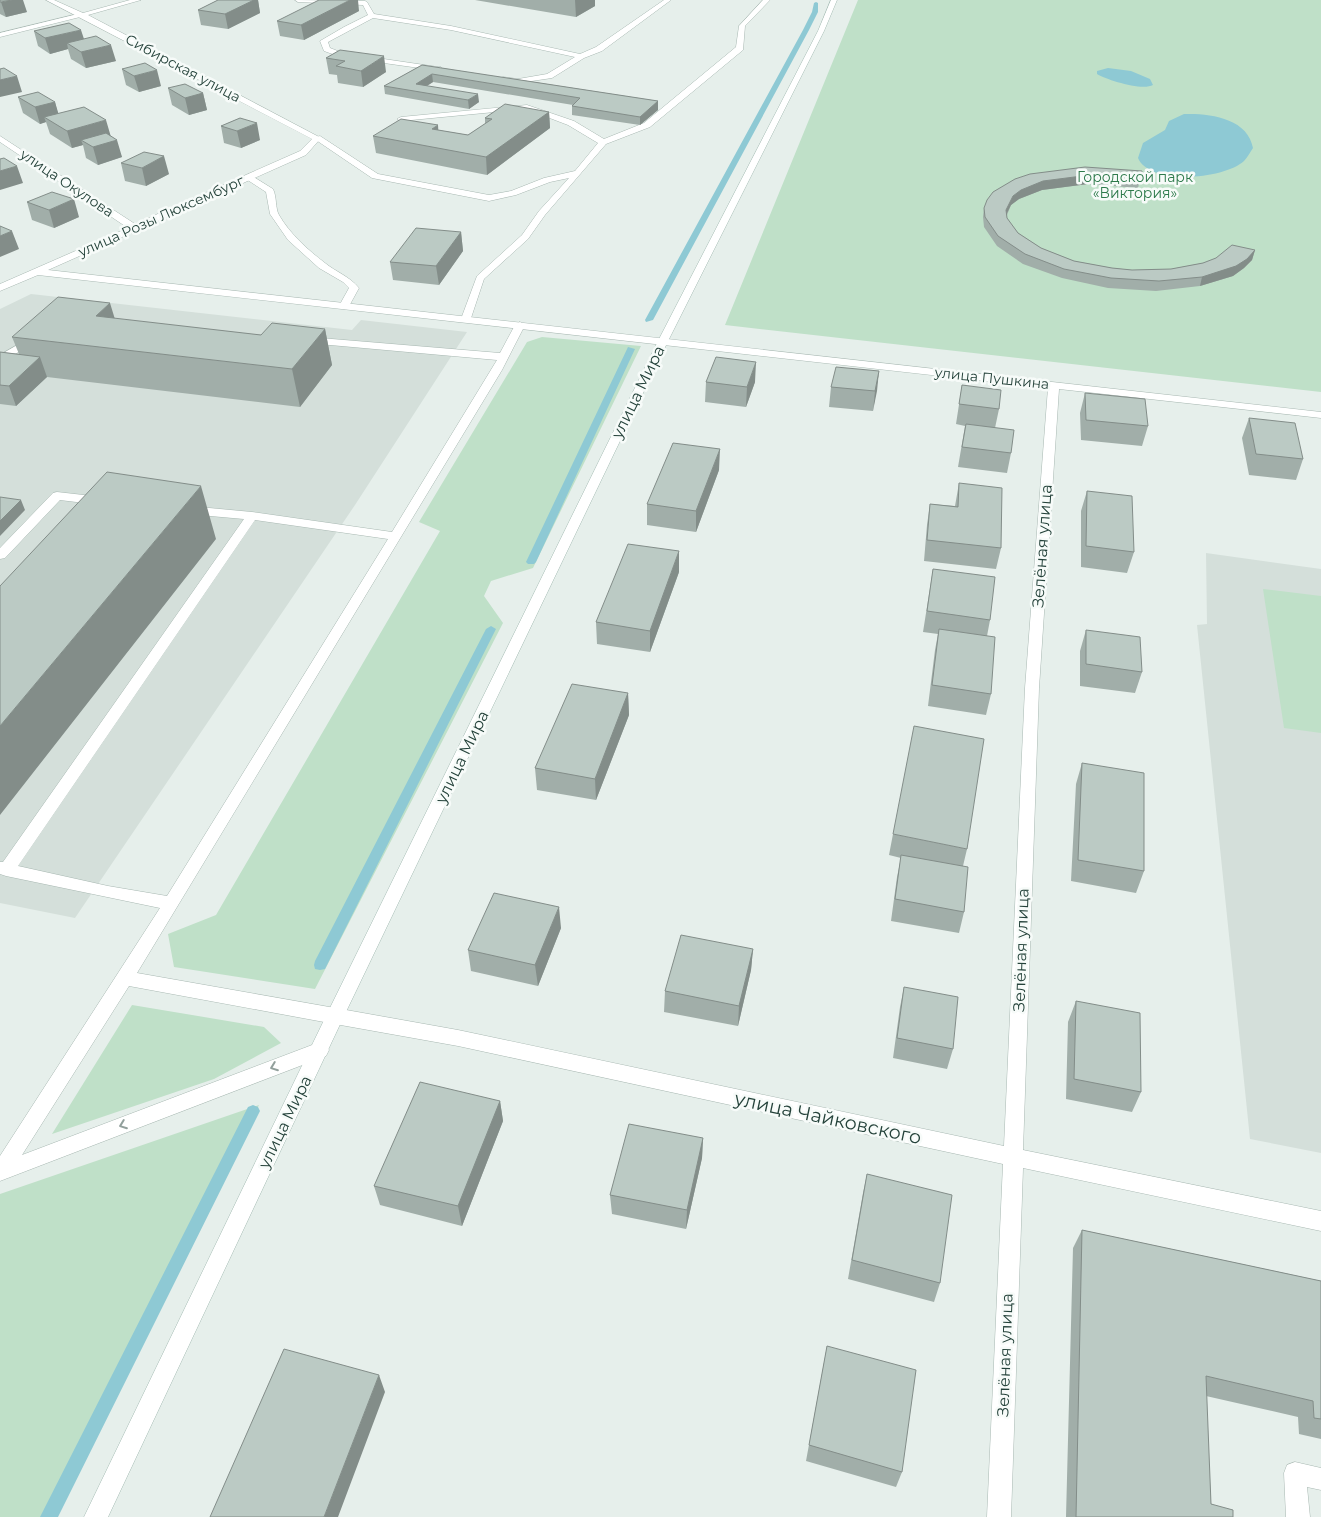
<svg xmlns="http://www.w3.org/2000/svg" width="1321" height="1517" font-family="Montserrat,sans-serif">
	<rect width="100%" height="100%" fill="#e6efeb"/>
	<path fill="#d4dfda" d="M31,294L352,330L361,320L467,332L355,505L75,918L0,903V309Z
		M1206,553L1321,569V1153L1250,1139L1197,625L1207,624Z"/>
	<path fill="#bfe0c8" d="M858,0H1321V392L725,325Z
		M542,337L641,346L533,568L491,581L484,596L503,623L315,989L174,967L168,934L216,915L440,531L419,522L527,342Z
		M1263,589L1321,596V733L1284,728Z
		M132,1005L264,1027L281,1043L214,1079L52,1134Z
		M259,1105L53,1517H0V1194Z"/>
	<path fill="#8ec9d4" d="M1108,68L1131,71L1150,79L1153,85C1142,91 1107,80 1097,74V71Z
		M1184,114C1209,113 1248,118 1253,148C1250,152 1248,157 1244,161C1225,179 1150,186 1138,158L1143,143L1165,130L1169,121Z"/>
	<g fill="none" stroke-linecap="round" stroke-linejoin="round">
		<path fill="#8ec9d4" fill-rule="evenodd" d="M816,2L818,3V12L809,30L653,320L646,322L645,320L803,30L812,12L814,3Z
			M628,347L635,349L536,562L534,564H528L526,562Z
			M491,626L496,629L325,969L320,970L315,969L314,965L315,961L486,629Z
			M253,1105L258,1107L260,1111L258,1115L58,1517H40L248,1107Z"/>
		<g stroke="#a8b8b2" stroke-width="1">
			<path id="lane" d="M295,0L365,1L367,2L374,14L451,26L580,54L596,47L664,0H671L602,51L584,58L552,78L518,83L499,79L503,77L518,79L547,74L575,57L451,30L373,18L328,42L330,48L343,53L438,67H441V71L341,57L324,51L320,41L344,27L368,15L363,5L298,2Z
				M763,0H770L745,26L743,50L650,127L606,144L545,215L528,239L484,279L470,321H462L461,319L477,276L522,235L539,211L569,178L550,182L516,195L489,201L372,178L313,138L320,136L378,174L489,195L511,191L544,178L575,171L598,143L568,125L526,109L401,121L397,119L401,117L527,105L574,121L604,139L644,123L736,47L739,26Z
				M82,13L84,14V16L0,37V33Z
				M249,174L273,189C277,197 275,208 279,215C290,234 308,250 325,263C336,272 349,276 359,288L348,308L344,309L339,306L349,288L343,282L319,268L288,240L270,214L266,192L246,179L245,177Z
				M520,322L525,325L502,370L137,973L335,1008L341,1011L344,1016L341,1021L335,1024L129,986L22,1155L320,1042L326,1044L329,1050L326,1056L0,1181V1156L160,908L6,876L0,874V862H3L244,519L188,514L182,510L188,506L252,512L392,532L497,360L308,343L303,340L308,337L500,353L515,325ZM255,520L388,539L167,896L108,886L18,866Z
				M33,336L38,339L37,341L0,363V355Z
				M57,492L101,497L107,501L101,505L60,500L5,558L0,559V548L53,493Z
				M1295,1462L1321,1468V1490L1307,1487L1310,1517H1286L1284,1473L1287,1465Z"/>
		</g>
		<g stroke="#a8b8b2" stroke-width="1">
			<path id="street" d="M46,0H54L83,13L130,0H141L88,15L321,138L306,155L48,270L1321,412V418L1059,389L1039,688L1023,1150L1321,1211V1231L1023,1168L1011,1517H987L1003,1164L458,1046L335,1024L329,1021L326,1016L329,1011L335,1008L458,1030L1004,1146L1025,688L1048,388L38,275L0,291V284L128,228L0,142V136L135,224L300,151L312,139Z"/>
		</g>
		<g stroke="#a4bbb3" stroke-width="1">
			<path id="secondary" d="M831,0H837L824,31L668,341L344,1016L108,1517H84L326,1016L658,341L818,31Z"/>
		</g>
		<use href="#lane" fill="#fff" fill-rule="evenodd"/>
		<use href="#street" fill="#fff" fill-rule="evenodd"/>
		<use href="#secondary" fill="#fff" fill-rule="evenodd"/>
	</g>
	<path fill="#a1aea9" d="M0,0L27,12L6,17L0,14Z
		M218,0H258L260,13L228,29L201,25L198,10Z
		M475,0H595V6L576,17Z
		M359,11L304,40L280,36L277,21Z
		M34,31L84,39L116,61L86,68L71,59L68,49L50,54L38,46Z
		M340,50L386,72L363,87L338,83L337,75L329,74L326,58Z
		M422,65L658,101V110L640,125L572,115V106L573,105L433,82L427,86L479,102L469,109L385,94L384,86Z
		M122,69L161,86L139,92L126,85Z
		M168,88L203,93L207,110L189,115L172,105Z
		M18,97L55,102L58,114L111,137L122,157L98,165L86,158L83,145L72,148L50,134L46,122L40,124L23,113Z
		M549,112L550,128L487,175L376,153L373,136L438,130L468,135L485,124V118Z
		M240,118L260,140L241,148L224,143L221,126Z
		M121,163L169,174L146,186L125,181Z
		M1142,171L1138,188L1088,184L1042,190L1019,199L1011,205L1007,215V218L1018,233L1041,248L1074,261L1112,268L1132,270L1171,269L1203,263L1255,250L1252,260L1244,268L1233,276L1200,286L1156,291L1108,288L1062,278L1023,264L997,246L984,227L983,217L984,208L1015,179Z
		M27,202L79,217L54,228L32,220Z
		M461,232L463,251L439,285L393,280L390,262Z
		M115,319L261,335L325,329L332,365L300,407L47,377L16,406L0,404V352L19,354L12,337Z
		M879,371L873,411L829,407L831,387Z
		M706,382H755L746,407L705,402Z
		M962,385L999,409L995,428L1011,453L1007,473L958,467L965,426L956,424Z
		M1085,393L1148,426L1142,446L1081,440L1080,413Z
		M1249,418L1303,459L1296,480L1249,475L1242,438Z
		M719,470L696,532L647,525V504Z
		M959,483L1001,548L996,569L924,561L927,525L930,504L955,506Z
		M1087,491L1134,552L1127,573L1081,567V511Z
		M933,569L990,620L987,636L991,694L986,715L928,706L935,650L938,634L923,632Z
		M679,572L650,652L597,644L596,622Z
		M1086,630L1142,672L1135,693L1080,686V651Z
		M628,693L629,715L596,800L537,790L535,768Z
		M1082,763L1144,871L1136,893L1071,881L1076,784Z
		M893,834L967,849L963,866L964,912L959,933L891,921L897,877L901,858L889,855Z
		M561,928L538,986L471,971L468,950Z
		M753,949L751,970L738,1026L664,1012L665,991Z
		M904,987L953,1049L947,1069L893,1058L900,1007Z
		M1076,1001L1141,1092L1132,1112L1066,1099L1068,1022Z
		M500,1101L503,1121L462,1226L380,1205L374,1186Z
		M703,1138L702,1158L686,1229L612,1214L610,1195Z
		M867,1174L940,1283L934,1302L848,1279L863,1193Z
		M1082,1230L1321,1281V1439L1299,1434L1298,1417L1206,1396L1211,1504L1233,1517H1066L1073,1248Z
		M827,1346L902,1472L896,1487L806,1461Z"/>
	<path fill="#838d89" d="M12,0H23L27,12L6,17L1,2Z
		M254,0H258L260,13L228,29L225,14Z
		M350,0H358L359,11L304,40L301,25Z
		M575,0H595V6L576,17Z
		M81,30L86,45L67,43L68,49L50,54L45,38Z
		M111,45L116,61L86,68L81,52Z
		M384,56L386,72L363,87L361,71Z
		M157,70L161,86L139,92L134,76Z
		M432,74L433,82L417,92L416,84Z
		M17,76L22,92L0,97V80Z
		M203,93L207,110L189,115L185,98Z
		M478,94L479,102L469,109L468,100Z
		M658,101V110L640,125V117Z
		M55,102L60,119L44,117L46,122L40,124L35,107Z
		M549,112L550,128L487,175L486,157Z
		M106,120L111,137L81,140L83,145L72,148L67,131Z
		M257,123L260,140L241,148L237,131Z
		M438,125L439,142L432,129Z
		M117,140L122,157L98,165L93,147Z
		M164,156L169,174L146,186L142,168Z
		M17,166L23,183L0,190V171Z
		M1090,175L1088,184L1042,190L1019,199L1011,205L1004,219L1006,210L1013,196L1021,190L1043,181Z
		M74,199L79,217L54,228L49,210Z
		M12,231L19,249L0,257V236Z
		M461,232L463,251L439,285L436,266Z
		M1255,250L1252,260L1244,268L1233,276L1200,286L1202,277Z
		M110,303L121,339L96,316Z
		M325,329L332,365L300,407L292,369Z
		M40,357L47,377L16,406L9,386Z
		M756,362L755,382L746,407L747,387Z
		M879,371L877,391L873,411L875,391Z
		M720,449L719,470L696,532V511Z
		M201,486L216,539L0,815V726Z
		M21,500L25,510L0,536V521Z
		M679,551V572L650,652V631Z
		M628,693L629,715L596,800L595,779Z
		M559,907L561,928L538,986L535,965Z
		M753,949L751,970L738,1026L739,1006Z
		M500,1101L503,1121L462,1226L458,1206Z
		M703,1138L702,1158L686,1229L687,1210Z
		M379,1375L385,1392L338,1517H324Z"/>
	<path fill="#bbcac4" stroke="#838d89" d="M0,0H12L1,2H0Z
		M218,0H254L225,14L198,10Z
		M319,0H350L301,25L277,21Z
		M69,23L81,30L45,38L34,31Z
		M96,36L111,45L81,52L67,43Z
		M340,50L384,56L361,71L336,66L345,61L326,58Z
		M145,63L157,70L134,76L122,69Z
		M422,65L658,101L640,117L572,106L580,98L432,74L416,84L478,94L468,100L384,86Z
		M4,68L17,76L0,80V69Z
		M185,84L203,93L185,98L168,88Z
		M38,92L55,102L35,107L18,97Z
		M505,104L549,112L486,157L373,136L401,119L438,125L432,129L468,135L492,119L485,118Z
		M84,107L106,120L67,131L44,117Z
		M240,118L257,123L237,131L221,126Z
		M106,133L117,140L93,147L81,140Z
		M144,152L164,156L142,168L121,163Z
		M4,158L17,166L0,171V159Z
		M1085,167L1142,171L1141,179L1090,175L1043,181L1021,190L1013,196L1006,210L1007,218L1018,233L1041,248L1074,261L1112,268L1132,270L1171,269L1203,263L1216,258L1232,245L1255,250L1247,259L1236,266L1202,277L1159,281L1111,278L1064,269L1025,254L998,236L985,217L984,208L987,200L993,192L1015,179L1030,174Z
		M52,192L74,199L49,210L27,202Z
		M0,226L12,231L0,236Z
		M416,228L461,232L436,266L390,262Z
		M58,297L110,303L96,316L261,335L272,323L325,329L292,369L12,337Z
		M0,352L40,357L9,386L0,385Z
		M716,357L756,362L747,387L706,382Z
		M836,367L879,371L875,391L831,387Z
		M962,385L1001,390L999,409L959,404Z
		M1085,393L1145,399L1148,426L1086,420Z
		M1249,418L1295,423L1303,459L1256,454Z
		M966,424L1014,430L1011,453L962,447Z
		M673,443L720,449L696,511L647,504Z
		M107,472L201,486L0,726V586Z
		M959,483L1002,488L1001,548L927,540L930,504L958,507Z
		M1087,491L1132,496L1134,552L1086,546Z
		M0,497L21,500L0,521Z
		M628,544L679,551L650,631L596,622Z
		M933,569L995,577L990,620L927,611Z
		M939,629L995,637L991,694L932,685Z
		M1086,630L1140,637L1142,672L1086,664Z
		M572,684L628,693L595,779L535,768Z
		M914,726L984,739L967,849L893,834Z
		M1082,763L1144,773V871L1078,860Z
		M901,855L968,867L964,912L895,899Z
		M494,893L559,907L535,965L468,950Z
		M681,935L753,949L739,1006L665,991Z
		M904,987L958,997L953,1049L897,1038Z
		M1076,1001L1140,1013L1141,1092L1074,1079Z
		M420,1082L500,1101L458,1206L374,1186Z
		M629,1124L703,1138L687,1210L610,1195Z
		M867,1174L952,1195L940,1283L852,1260Z
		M1082,1230L1321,1281V1419L1314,1418L1313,1401L1206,1376L1211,1504L1233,1510V1517H1076Z
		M827,1346L916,1370L902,1472L809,1445Z
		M284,1349L379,1375L324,1517H210Z"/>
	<defs><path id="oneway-chevron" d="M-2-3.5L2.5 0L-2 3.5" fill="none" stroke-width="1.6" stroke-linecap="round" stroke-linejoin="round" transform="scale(1.25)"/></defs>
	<g stroke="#92a09c">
		<use href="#oneway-chevron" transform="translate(274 1067) rotate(159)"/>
		<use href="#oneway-chevron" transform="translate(123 1125) rotate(159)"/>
	</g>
	<g text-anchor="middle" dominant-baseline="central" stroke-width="5" stroke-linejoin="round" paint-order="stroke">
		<g font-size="14" fill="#24423a" stroke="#f7fbf9">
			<text transform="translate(183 68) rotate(28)">Сибирская улица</text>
			<text transform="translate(67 183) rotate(34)">улица Окулова</text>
			<text transform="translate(161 216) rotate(-24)">улица Розы Люксембург</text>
			<text transform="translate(992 378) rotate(6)">улица Пушкина</text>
		</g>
		<g font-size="14" fill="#2d7a4b" stroke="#f7fbf9">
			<text x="1135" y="177">Городской парк<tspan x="1135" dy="16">«Виктория»</tspan></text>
		</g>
		<g font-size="16" fill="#24423a" stroke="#f7fbf9">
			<text transform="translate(638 392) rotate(-64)">улица Мира</text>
			<text transform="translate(1042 546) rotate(-86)">Зелёная улица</text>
			<text transform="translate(462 757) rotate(-64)">улица Мира</text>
			<text transform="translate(1021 950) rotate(-88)">Зелёная улица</text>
			<text transform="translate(285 1122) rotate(-64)">улица Мира</text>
			<text transform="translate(1005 1355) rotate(-88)">Зелёная улица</text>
		</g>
		<g font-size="19" fill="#24423a" stroke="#f7fbf9">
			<text transform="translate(828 1118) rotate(12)">улица Чайковского</text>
		</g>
	</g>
</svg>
